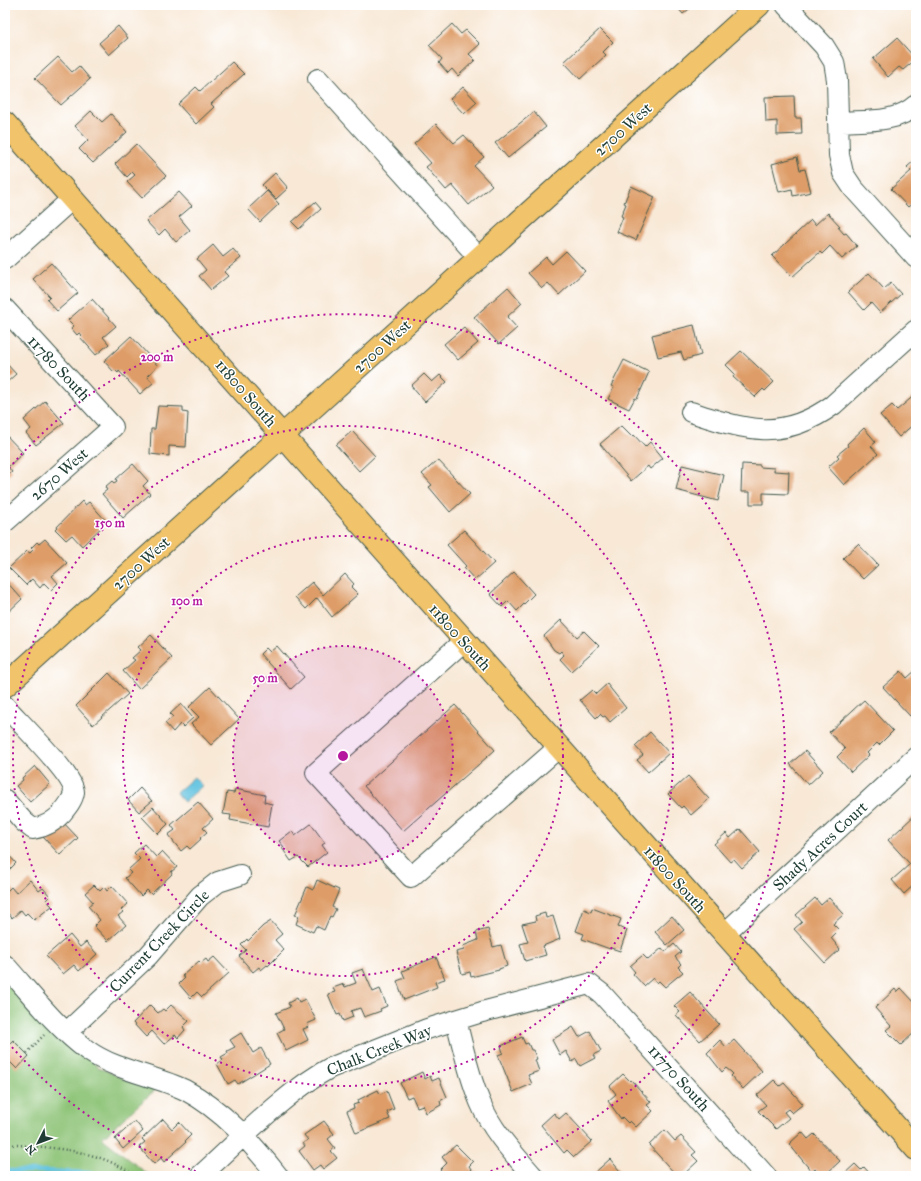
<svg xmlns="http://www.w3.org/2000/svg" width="921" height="1181" font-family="'IM FELL Great Primer',serif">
	<rect width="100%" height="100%" fill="#fff"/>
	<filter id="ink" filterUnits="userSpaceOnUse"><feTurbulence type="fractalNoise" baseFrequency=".025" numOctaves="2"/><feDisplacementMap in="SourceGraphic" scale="8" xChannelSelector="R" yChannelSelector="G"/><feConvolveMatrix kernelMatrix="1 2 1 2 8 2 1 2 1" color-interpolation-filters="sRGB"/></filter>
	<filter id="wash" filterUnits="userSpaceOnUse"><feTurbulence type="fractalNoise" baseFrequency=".012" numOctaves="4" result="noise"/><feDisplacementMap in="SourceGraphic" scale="16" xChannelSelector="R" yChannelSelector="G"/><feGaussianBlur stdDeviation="0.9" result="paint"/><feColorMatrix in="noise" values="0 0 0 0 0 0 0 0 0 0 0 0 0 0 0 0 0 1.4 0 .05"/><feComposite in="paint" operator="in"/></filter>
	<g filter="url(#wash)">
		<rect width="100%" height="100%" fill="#f8e8d5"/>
		<path fill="#8cc376" stroke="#568055" d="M5,978L98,1067L126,1080L156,1089L102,1138L150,1176H5Z"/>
		<path fill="#62c3e0" stroke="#40808a" d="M194,777L202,786L184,802L176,793Z"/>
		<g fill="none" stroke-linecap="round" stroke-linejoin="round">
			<path stroke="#62c3e0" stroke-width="4.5" d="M5,1171H43L89,1173L94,1176"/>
		</g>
		<g id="blocks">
			<path fill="#de9d68" d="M675,5H694L683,14Z
				M452,24L461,34L466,30L480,44L469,54L475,60L458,76L452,69L448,73L439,63L442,59L429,45Z
				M118,26L128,38L109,55L99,43Z
				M600,29L613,42L603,52L606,55L580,79L564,62Z
				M897,38L916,59L903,70L899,67L888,77L873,59Z
				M58,57L72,72L79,66L90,79L61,105L35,78Z
				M232,62L244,74L211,104L214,107L196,124L178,104L196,87L200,91Z
				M463,87L477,102L464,114L450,99Z
				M794,96L795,118H801L802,134L777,135V121L766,122L765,97Z
				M91,111L102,122L111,114L127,132L93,163L79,149L88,140L75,126Z
				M534,112L546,127L508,158L495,143Z
				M436,124L454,143L464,135L484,157L474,166L492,185L469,205L452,185L446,190L426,167L431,163L414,144Z
				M136,144L166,176L142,198L127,182L135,175L132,172L127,177L115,164Z
				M797,157L800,170L805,169L811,192L793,196L792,189L779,192L772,164Z
				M916,159V200L908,207L891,189L911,171L907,167Z
				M275,173L288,188L276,199L262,185Z
				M631,186L655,197L636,240L617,232L623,217L621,216L626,204L624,203Z
				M267,191L279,204L260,222L248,209Z
				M179,192L192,206L179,217L190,230L176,242L165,229L159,235L146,221Z
				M315,202L321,209L299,229L292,222Z
				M828,213L840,226L838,227L844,234L846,233L857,246L842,259L830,246L822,254L820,252L792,277L772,256L811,220L815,225Z
				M213,245L223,257L233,249L241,258L224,272L228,276L211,290L199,276L206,270L197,259Z
				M566,251L585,271L559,295L548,283L542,288L528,273L546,257L552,264Z
				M51,263L78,293L57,311L47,300L50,297L33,279Z
				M869,273L884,289L891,283L901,294L880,313L871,303L864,310L848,292Z
				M508,287L522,303L507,317L517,328L499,344L474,317Z
				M92,299L116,326L103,337L109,344L96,355L80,337L82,335L79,333L77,335L71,328L74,326L68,320Z
				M694,325L701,355L684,360L681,352L658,357L652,335Z
				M464,327L478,343L458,360L444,344Z
				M131,336L158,366L147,376L153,383L140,394L119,371L118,373L115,370L113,371L104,361Z
				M741,351L774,382L765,391L763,389L755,397L733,377L735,374L726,365Z
				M624,360L649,372L637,399L635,398L629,409L608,399L614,387L611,386Z
				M5,362L16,374L5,384Z
				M424,374L432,382L440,375L447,382L425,402L411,386Z
				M916,394V422L899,437L880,415L892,405L897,410Z
				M45,401L64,423L36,445L26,433L31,429L24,420Z
				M158,406L183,407V412L188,413L186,447L169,446V456L150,454L151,429H155Z
				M621,426L632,437L634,435L645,447L650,442L663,458L650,469L648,466L631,481L600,444Z
				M864,428L876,442L871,446L878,454L844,485L828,467L839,457L837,455L848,446L847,444Z
				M352,431L375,456L359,471L336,445Z
				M5,434L23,453L8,467L12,472L5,478Z
				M438,460L470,494L450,512L429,487L432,485L422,474Z
				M133,464L148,481L143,486L150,494L123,518L102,494L107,490L105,487L112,481L114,483L117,481L116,479Z
				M742,464L760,465V467L774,468V471L789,472L788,494L763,493V504H750V492H741Z
				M682,465L724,475L718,501L676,490Z
				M82,501L85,505L89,502L107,522L82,546L72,535L66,540L55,529Z
				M464,530L494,563L475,580L464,568L466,566L447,545Z
				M45,539L67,563L52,576L58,583L51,590L44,583L40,588L32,579L26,585L9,568L27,551L30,553L33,550L31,548L37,542L39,544Z
				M858,544L878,565L863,579L843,558Z
				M514,572L534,594L517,611L508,601L502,607L490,594Z
				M345,574L354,584L351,587L358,594L332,617L317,598L306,609L295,597L312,582L323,595Z
				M5,580L22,599L5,615Z
				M561,620L577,637L584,631L599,646L571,671L560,659L564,655L561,651L559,653L554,650L544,636Z
				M151,635L172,658L139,689L123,671L135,660L132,658L141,650L138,647Z
				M277,646L304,677L291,689L260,654L266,648L270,652Z
				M916,670V711L910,716L883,687L901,671L907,678Z
				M109,673L128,694L93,725L76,706Z
				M607,684L626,708L610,722L605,716L603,717L600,714L596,718L580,700L592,690L596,694Z
				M210,687L239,719L211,745L191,724L199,717L189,707Z
				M864,700L893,731L879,745L877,743L867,753L869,755L851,772L837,757L845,749L829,732Z
				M181,704L193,718L183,727L180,724L173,732L165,723L173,717L170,714Z
				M455,705L495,750L403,831L364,786Z
				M650,732L669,753L648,772L637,760L643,755L635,746Z
				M805,751L823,771L808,785L790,764Z
				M35,766L50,784L30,802L16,786L23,780L22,778Z
				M688,776L709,799L691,815L683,806L681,808L668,794Z
				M140,788L152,801L139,812L128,800Z
				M235,789L265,795L264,802L272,804L268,827L230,820L231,815L223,814L227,792L234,793Z
				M198,802L213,819L203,828L207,832L200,838L201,839L190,849L187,846L181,851L168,835L175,830L171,825Z
				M153,807L168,824L158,834L142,817Z
				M916,814V867L911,871L916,877V883L904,894L892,880L910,864L888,840Z
				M61,820L78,838L60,855L43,837Z
				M311,824L325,843L322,845L327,852L308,867L298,857L291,861L282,848L284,847L279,841L292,831L295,836Z
				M740,829L760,852L742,868L734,859L730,862L714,844L726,833L730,838Z
				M144,844L156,857L162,851L177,867L171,872L172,874L151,894L147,890L141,896L125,878L131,873L128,870L140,859L134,853Z
				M5,851L16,863L5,874Z
				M30,880L39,891L43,888L50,896L46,900L52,906L34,920L27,913L25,915L21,910L12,918L5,910V893L11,887L16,893Z
				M317,880L339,890L332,907L336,909L332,917L330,916L324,930L316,926L313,932L296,924L299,916L295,915L307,887L313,890Z
				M94,885L100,891L104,887L107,891L112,886L128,904L121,910L123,912L118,916L126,925L108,941L94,926L100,920L88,906L93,902L85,893Z
				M815,898L821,905L829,898L844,914L833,924L839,930L831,938L840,949L825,963L794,929L802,922L796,915Z
				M592,908L621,919L618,927L627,930L620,951L611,948L610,949L582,939L584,934L576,931L584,909L591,912Z
				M545,913L546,918L553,916L560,939L543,946L546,955L525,961L520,944L528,942L522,924L536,921L535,916Z
				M672,916L684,930L667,945L655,932Z
				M271,921L282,934L275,940L284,950L268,966L267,965L261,970L259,967L253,972L239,956L246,950L241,945L247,939L248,941L263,926Z
				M488,929L493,947L501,945L507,966L499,969V970L471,977L470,972L462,974L456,952L464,950L463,946L478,940L476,932Z
				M70,935L80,947L86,942L97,954L79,971L74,965L63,974L46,956Z
				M674,944L681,952L675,957L681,964L678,967L683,972L665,987L659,981L657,983L653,978L644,986L633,974L635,972L630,966L643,955L648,960L662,948L665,952Z
				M214,957L229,973L202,997L197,992L191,998L179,984L185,978L182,976L199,961L201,963L206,959L208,962Z
				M436,957L445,979L435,982L437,987L404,1000L397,981L405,978L402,971Z
				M363,969L373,992L380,989L387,1006L380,1009L381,1011L364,1017L360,1008L351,1011L353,1017L343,1021L340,1014L337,1015L328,994L335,992L333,988L344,984L345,987L356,983L352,973Z
				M901,988L916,1004V1031L901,1045L886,1030L891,1026L875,1008L895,989L897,992Z
				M690,992L719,1024L700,1041L676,1015L680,1012L674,1006Z
				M297,998L299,1002L305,999L316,1020L307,1024L309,1027L303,1029L308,1040L286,1051L277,1033L284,1029L276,1013L290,1007L288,1003Z
				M150,1005L158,1013L163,1009L165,1011L171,1005L189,1021L183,1027L185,1030L178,1038L175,1035L164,1044L152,1031L146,1037L133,1023Z
				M573,1027L579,1037L590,1031L601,1051L593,1055L595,1058L580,1066L576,1059L572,1062L566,1051L560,1055L552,1040Z
				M241,1033L253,1053L261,1048L270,1064L238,1084L235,1080L228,1084L217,1064L223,1060L221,1057L228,1053L227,1051L235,1047L230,1040Z
				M522,1037L525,1044L528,1043L531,1050H533L537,1059L535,1060L539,1071L528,1075L532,1084L513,1092L498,1055L503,1053L501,1046Z
				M13,1040L29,1056L17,1069L5,1057V1048Z
				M720,1040L726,1047L734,1040L762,1071L743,1089L731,1076L733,1074L731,1072L726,1068L722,1072L707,1053Z
				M422,1072L425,1079L430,1076L432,1081L439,1078L447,1097L440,1101L441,1105L426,1113L423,1105L417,1107L412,1096L407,1098L400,1083Z
				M623,1074L630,1081L631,1080L651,1102L647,1105L653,1111L636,1127L630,1121L628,1123L622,1117L621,1119L608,1101L616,1094L610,1086Z
				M774,1080L780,1086L784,1083L803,1104L792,1113L788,1109L784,1112L789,1118L776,1129L758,1111L766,1105L757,1095Z
				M378,1090L380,1094L387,1091L394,1109L387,1112L390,1119L356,1133L347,1111L354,1108L353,1105L359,1103L358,1100Z
				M554,1113L559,1119L566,1113L592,1141L574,1157L567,1150L564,1153L541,1125Z
				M163,1119L172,1129L179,1122L191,1135L185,1141L186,1142L164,1162L161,1158L154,1164L139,1147L145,1142L142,1139Z
				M135,1121L143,1131L123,1149L115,1139Z
				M324,1121L334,1134L328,1139L335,1148L331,1151L337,1158L323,1169L320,1165L313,1170L299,1151L305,1146L303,1143L308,1140L304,1135Z
				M665,1130L675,1141L681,1136L696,1152L692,1155L698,1161L682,1176H677L649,1145Z
				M802,1132L808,1139L814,1134L840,1161L824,1176H821L815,1169L812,1172L789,1144Z
				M456,1145L473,1162L469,1166L474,1173L476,1172L480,1176H445L440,1170L447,1163L442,1157Z
				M610,1159L624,1176H591Z
				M855,1164L861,1170L864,1167L871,1175L842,1176Z"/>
		</g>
	</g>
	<g filter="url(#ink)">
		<use href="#blocks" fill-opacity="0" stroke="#40574c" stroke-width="1"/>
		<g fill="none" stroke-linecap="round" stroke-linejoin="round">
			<g stroke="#40574c" stroke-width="22">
				<path id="minor" d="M786,5L824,46L834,62L837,80L839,155L843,173L853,188L916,258
					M318,79L480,259
					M838,122C865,120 895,124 916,105
					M5,259L73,198
					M5,309L113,427L5,522
					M691,412C746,430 782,442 833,405L916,330
					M464,641L316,773L411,877L558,748
					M5,706C18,721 74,775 74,792C73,800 67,807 62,813C54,822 45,827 33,829L24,822L5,800
					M724,934L916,757
					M5,965C31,994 56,1027 87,1050C116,1071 154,1075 185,1090C223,1110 252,1143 278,1176
					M456,1020C463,1048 469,1076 480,1102C492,1131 513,1153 533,1176
					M67,1032L148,956L200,896L218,882L240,875
					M200,1176C239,1141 285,1092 330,1068L427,1029L482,1012L589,984L602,994L766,1176"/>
			</g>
			<g stroke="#40574c" stroke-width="24">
				<path id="major" d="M5,123L916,1149
					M5,686L759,5"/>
			</g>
			<path stroke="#40574c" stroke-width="2.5" stroke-dasharray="1 3" stroke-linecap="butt" d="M27,1053L44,1035
				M5,1144C51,1148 97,1148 135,1176"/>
			<use href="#minor" stroke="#fff" stroke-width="20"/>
			<use href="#major" stroke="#f1c36a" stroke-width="22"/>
		</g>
	</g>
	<circle cx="343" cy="756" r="110" fill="#b5179e" fill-opacity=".12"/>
	<g fill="none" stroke="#b5179e" stroke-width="2" stroke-dasharray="2 4">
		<circle cx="343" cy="756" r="110"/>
		<circle cx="343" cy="756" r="220"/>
		<circle cx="343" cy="756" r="330"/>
		<path d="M207 1175A441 441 0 0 1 5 1039M5 473A441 441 0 1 1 479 1175"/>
	</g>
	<g text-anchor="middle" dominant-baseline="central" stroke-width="3" stroke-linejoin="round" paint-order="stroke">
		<g font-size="16" fill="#1f3d34" stroke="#fff">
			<text transform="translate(623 129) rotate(-42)">2700 West</text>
			<text transform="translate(382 346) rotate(-42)">2700 West</text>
			<text transform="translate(59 368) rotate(47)">11780 South</text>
			<text transform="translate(246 393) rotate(49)">11800 South</text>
			<text transform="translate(59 474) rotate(-41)">2670 West</text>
			<text transform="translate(141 563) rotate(-42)">2700 West</text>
			<text transform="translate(460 637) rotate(48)">11800 South</text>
			<text transform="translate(820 846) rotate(-43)">Shady Acres Court</text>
			<text transform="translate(675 879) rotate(48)">11800 South</text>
			<text transform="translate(159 941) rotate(-46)">Current Creek Circle</text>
			<text transform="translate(379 1050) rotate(-22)">Chalk Creek Way</text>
			<text transform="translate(679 1078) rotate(48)">11770 South</text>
		</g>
	</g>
	<circle cx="343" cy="756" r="6" fill="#b5179e" stroke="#fff" stroke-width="2"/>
	<g font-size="12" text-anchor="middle" font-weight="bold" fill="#b5179e" stroke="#fff" stroke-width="3" stroke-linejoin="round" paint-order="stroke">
		<text x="157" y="361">200 m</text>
		<text x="110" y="527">150 m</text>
		<text x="187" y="605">100 m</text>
		<text x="265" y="682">50 m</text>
	</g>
	<rect width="921" height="1181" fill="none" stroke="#fff" stroke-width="20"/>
	<g transform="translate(38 1143) rotate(228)" stroke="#ffffff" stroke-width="3" paint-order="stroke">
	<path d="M0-3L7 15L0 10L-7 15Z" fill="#1f3d34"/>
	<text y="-6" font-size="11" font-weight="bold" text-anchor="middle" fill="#1f3d34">N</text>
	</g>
</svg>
